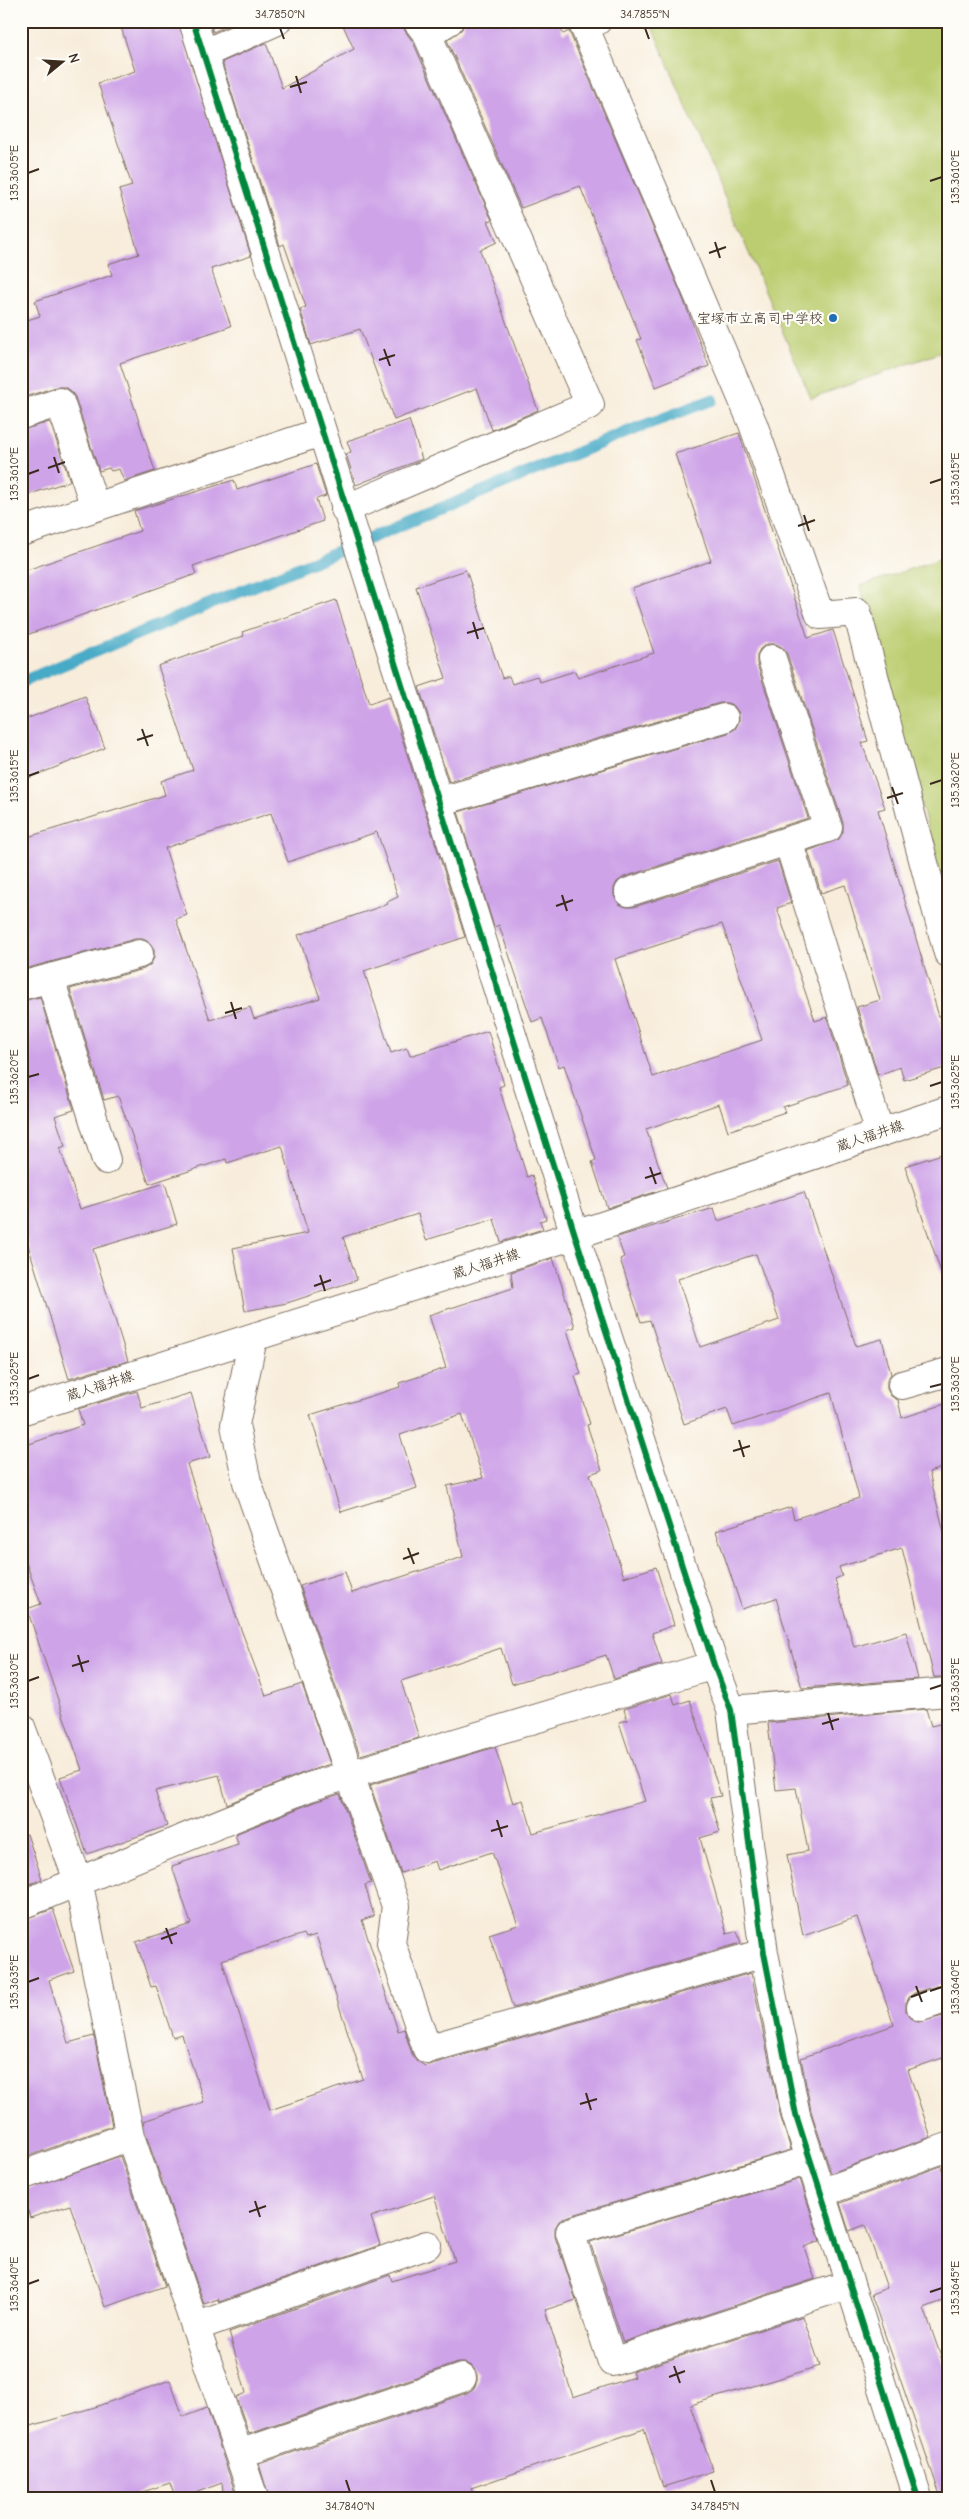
<svg xmlns="http://www.w3.org/2000/svg" width="969" height="2519" font-family="'Comic Neue','Klee One',sans-serif">
	<rect width="100%" height="100%" fill="#fdfcf7"/>
	<filter id="ink" filterUnits="userSpaceOnUse"><feTurbulence type="fractalNoise" baseFrequency=".02" numOctaves="2"/><feDisplacementMap in="SourceGraphic" scale="10" xChannelSelector="R" yChannelSelector="G"/><feConvolveMatrix kernelMatrix="1 2 1 2 8 2 1 2 1" color-interpolation-filters="sRGB"/></filter>
	<filter id="wash" filterUnits="userSpaceOnUse"><feTurbulence type="fractalNoise" baseFrequency=".0096" numOctaves="4" result="noise"/><feDisplacementMap in="SourceGraphic" scale="20" xChannelSelector="R" yChannelSelector="G"/><feGaussianBlur stdDeviation="1.12" result="paint"/><feColorMatrix in="noise" values="0 0 0 0 0 0 0 0 0 0 0 0 0 0 0 0 0 1.4 0 .05"/><feComposite in="paint" operator="in"/></filter>
	<g filter="url(#wash)">
		<rect width="100%" height="100%" fill="#f8eddb"/>
		<path fill="#bbcd70" stroke="#7b7c47" d="M666,21H948V350L811,398L652,27Z
			M948,556V901L860,586Z"/>
		<g fill="none" stroke-linecap="round" stroke-linejoin="round">
			<path stroke="#47aac7" stroke-width="12" d="M21,682L637,428L712,400"/>
		</g>
		<g id="blocks">
			<path fill="#cea3e8" fill-rule="evenodd" d="M119,21H178L251,256L211,269L231,326L120,363L155,471L124,481L119,469L111,471L109,468L99,471L75,397L70,390L64,387H56L21,398V322L40,316L35,301L112,275L108,264L139,254L119,190L132,186L98,83L135,71Z
				M209,21H238L213,32Z
				M341,21H402L405,31L413,42L492,220L488,221L497,242L480,250L538,410L492,430L477,388L394,420L360,329L311,345L300,309L306,307L284,244L280,246L222,62L266,43L282,88L354,49Z
				M465,21H558L563,34L569,31L680,291L709,366L656,387L637,340L641,339L580,186L521,208L447,40L462,29Z
				M409,420L422,459L356,485L346,454L351,452L347,441Z
				M50,422L70,481L21,497V430Z
				M739,433L808,638L833,630L868,741L862,743L885,808L878,810L948,1047V1067L904,1080L900,1067L878,1075L857,1007L880,1000L845,885L821,893L808,851L839,839L843,832V823L787,654L783,648L776,644H767L760,649L757,655V664L808,818L624,877L617,882L614,888V896L619,904L626,907H634L778,861L791,903L777,908L815,1021L827,1017L848,1085L783,1107L785,1112L728,1131L719,1104L646,1129L667,1188L607,1208L592,1162L596,1160L564,1065L559,1067L542,1018L532,1022L499,925L494,927L458,812L728,733L735,729L739,722V713L734,706L728,703H720L449,782L419,687L446,678L416,587L466,570L502,678L509,676L512,684L537,676L540,682L575,671L578,678L654,653L632,588L711,561L675,454ZM722,924L762,1040L653,1077L615,959Z
				M316,464L326,496L316,499L323,521L193,566L196,574L21,637V572L140,531L134,511L234,480L237,490Z
				M336,600L369,704L389,697L465,937L364,971L391,1053L407,1048L410,1056L488,1031L504,1085L499,1087L527,1177L532,1175L546,1219L540,1221L543,1229L501,1242L494,1219L426,1240L418,1214L343,1237L357,1280L287,1303L245,1311L233,1248L308,1233L282,1146L227,1163L226,1159L149,1184L118,1096L104,1100L70,989L144,969L150,965L154,958V949L150,943L143,939H135L21,970V839L165,795L161,781L193,770L158,666L244,636L242,632ZM271,813L288,862L377,832L398,897L387,902L388,904L298,935L320,998L254,1019L250,1007L210,1020L176,919L187,915L165,848Z
				M85,696L105,748L21,781V721Z
				M40,997L74,1110L55,1116L65,1146L60,1148L80,1209L165,1183L177,1224L93,1249L128,1361L69,1379L21,1222V1001Z
				M948,1152V1274L942,1275L905,1166Z
				M804,1192L856,1346L882,1339L891,1374L887,1381V1389L891,1396L898,1400L902,1418L948,1403V1466L929,1472L948,1548V1677H934L902,1548L839,1567L842,1576L835,1579L854,1647L906,1632L918,1679L802,1688L776,1598L742,1609L716,1531L791,1507L794,1519L859,1498L831,1393L733,1426L727,1409L684,1424L650,1320L641,1322L620,1259L624,1257L617,1237L714,1208L718,1221ZM756,1254L779,1320L700,1347L678,1279Z
				M553,1258L575,1327L567,1330L581,1374L575,1376L590,1424L587,1425L602,1470L590,1474L624,1577L656,1567L674,1625L652,1633L662,1664L614,1679L606,1655L512,1684L501,1648L401,1681L419,1738L360,1755L300,1586L345,1572L352,1593L463,1557L447,1486L483,1478L462,1414L400,1435L417,1488L341,1512L310,1415L400,1387L399,1383L446,1368L429,1315L513,1288L511,1272Z
				M137,1391L142,1408L191,1393L210,1457L187,1464L236,1616L266,1696L302,1684L330,1764L303,1773L227,1804L219,1775L155,1791L167,1826L87,1854L60,1777L82,1770L27,1609L41,1604L21,1549V1447L83,1425L78,1409Z
				M672,1694L675,1705L690,1700L721,1796L710,1798L720,1832L700,1838L727,1934L737,1931L741,1943L513,2008L489,1934L518,1925L492,1852L438,1870L435,1861L401,1873L370,1785L495,1747L513,1803L523,1800L533,1833L645,1801L619,1722L627,1720L624,1709Z
				M926,1709L931,1726L948,1722V1983L916,1992L910,1996L906,2003V2011L910,2018L918,2022L948,2015V2056L908,2070L931,2137L831,2173L811,2111L801,2058L894,2025L857,1917L803,1936L787,1855L808,1851L796,1788L776,1790L768,1723Z
				M340,1794L371,1883L365,1885L374,1916L362,1920L398,2031L404,2029L412,2054L417,2061L425,2066L751,1973L781,2118L791,2150L566,2217L559,2221L555,2228V2237L576,2300L545,2310L573,2397L634,2377L632,2372L803,2316L820,2366L690,2405L713,2471L663,2487L644,2429L471,2488L474,2498H269L259,2464L467,2393L474,2388L477,2381V2373L472,2366L465,2363H457L249,2434L236,2397L246,2393L229,2332L390,2275L392,2281L455,2261L434,2196L371,2217L380,2245L219,2302L218,2299L204,2304L145,2132L143,2121L204,2102L182,2035L173,2038L156,1986L151,1987L136,1942L191,1924L172,1866L238,1844L235,1834L314,1802ZM304,1934L306,1938L316,1935L363,2079L270,2110L222,1960Z
				M27,1834L42,1879L21,1888V1835Z
				M53,1909L74,1971L49,1980L68,2043L94,2036L112,2126L21,2159V1920Z
				M120,2156L165,2286L105,2307L70,2205L30,2218L22,2191Z
				M941,2166L948,2186V2299L924,2308L948,2377V2498H941L871,2294L887,2288L865,2225L849,2231L840,2203Z
				M800,2179L820,2241L804,2247L815,2279L623,2342L590,2242Z
				M170,2380L183,2417L207,2408L237,2498H224L222,2483L181,2498H175L170,2483L124,2498H21V2429L95,2407Z"/>
		</g>
	</g>
	<g filter="url(#ink)">
		<use href="#blocks" fill-opacity="0" stroke="#7d6e60" stroke-width="1"/>
		<g fill="none" stroke-linecap="round" stroke-linejoin="round">
			<g stroke="#7d6e60" stroke-width="30">
				<path id="street" d="M193,21L575,1235L714,1665L731,1710L764,1953L796,2115L918,2498
					M597,21L584,26L753,424L820,615L857,612L948,953
					M427,34L449,21
					M203,54L277,21
					M21,415L60,402L95,507
					M345,509L590,405L427,34L417,21
					M21,532L321,432
					M438,802L724,718
					M788,841L880,1133
					M629,892L828,828L772,659
					M50,978L106,1160
					M21,986L139,954
					M253,1338L235,1425L247,1482L396,1906L391,1943L427,2049L764,1953
					M902,1385L948,1372
					M21,1411L575,1235L948,1110
					M731,1710L948,1692
					M21,1727L78,1880L130,2136L254,2498
					M21,1905L309,1787L714,1665
					M921,2007L948,1998
					M810,2160L570,2232L612,2362L850,2284
					M21,2176L130,2136
					M821,2193L948,2147
					M195,2327L427,2245
					M239,2454L462,2378"/>
			</g>
			<use href="#street" stroke="#fff" stroke-width="28"/>
			<g stroke="#fdfcf7" stroke-width="9">
				<path id="cycleway" d="M193,21L575,1235L714,1665L731,1710L764,1953L796,2115L918,2498"/>
			</g>
			<use href="#cycleway" stroke="#00873e" stroke-width="6"/>
		</g>
	</g>
	<path fill="none" stroke="#3b2a1e" stroke-width="2" d="M280,28L284,39M645,28L649,39M296,76L301,93M290,87L307,82M28,173L39,169M930,181L942,177M715,242L720,258M709,253L726,247M384,349L390,366M379,360L395,355M54,457L59,473M48,468L65,462M28,474L39,470M930,483L942,479M804,515L809,531M798,526L815,520M473,622L478,639M467,633L484,628M142,729L148,746M137,740L153,735M28,776L39,772M930,784L942,780M892,787L898,804M887,798L903,793M562,895L567,911M556,906L573,900M231,1002L236,1019M225,1013L242,1008M28,1077L39,1074M930,1086L942,1082M650,1167L656,1184M645,1178L661,1173M320,1275L325,1291M314,1286L331,1280M28,1379L39,1375M930,1387L942,1384M739,1440L744,1457M733,1451L750,1446M408,1548L414,1564M403,1559L419,1553M78,1655L83,1672M72,1666L89,1661M28,1681L39,1677M930,1689L942,1685M828,1713L833,1730M822,1724L839,1719M497,1820L502,1837M491,1831L508,1826M166,1928L172,1944M161,1939L177,1933M28,1982L39,1978M916,1986L922,2002M930,1991L942,1987M911,1997L927,1991M586,2093L591,2110M580,2104L597,2099M255,2201L260,2217M249,2212L266,2206M28,2284L39,2280M930,2292L942,2288M674,2366L680,2383M669,2377L685,2371M346,2480L350,2492M711,2480L715,2492"/>
	<circle fill="#1f6fb2" stroke="#fdfcf7" stroke-width="2" cx="833" cy="318" r="5"/>
	<g text-anchor="middle" dominant-baseline="central" stroke-width="4.5" stroke-linejoin="round" paint-order="stroke">
		<g font-size="14" fill="#3b2a1e" stroke="#fdfcf7" text-anchor="end">
			<text x="823" y="318">宝塚市立高司中学校</text>
		</g>
		<g font-size="14" fill="#3b2a1e" stroke="#fdfcf7">
			<text transform="translate(870 1136) rotate(-19)">蔵人福井線</text>
			<text transform="translate(486 1264) rotate(-18)">蔵人福井線</text>
			<text transform="translate(100 1386) rotate(-18)">蔵人福井線</text>
		</g>
	</g>
	<rect width="969" height="2519" fill="none" stroke="#fdfcf7" stroke-width="55"/>
	<g transform="translate(62 62) rotate(72)" stroke="#fdfcf7" stroke-width="4" paint-order="stroke">
	<path d="M0-4L9 19L0 12L-9 19Z" fill="#3b2a1e"/>
	<text y="-8" font-size="14" font-weight="bold" text-anchor="middle" fill="#3b2a1e">N</text>
	</g>
	<rect x="28" y="28" width="914" height="2464" fill="none" stroke="#3b2a1e" stroke-width="2"/>
	<g font-size="12" text-anchor="middle" fill="#3b2a1e">
		<text x="280" y="18">34.7850°N</text>
		<text x="645" y="18">34.7855°N</text>
		<text transform="translate(14 173) rotate(-90)" y="4">135.3605°E</text>
		<text transform="translate(955 177) rotate(-90)" y="4">135.3610°E</text>
		<text transform="translate(14 474) rotate(-90)" y="4">135.3610°E</text>
		<text transform="translate(955 479) rotate(-90)" y="4">135.3615°E</text>
		<text transform="translate(14 776) rotate(-90)" y="4">135.3615°E</text>
		<text transform="translate(955 780) rotate(-90)" y="4">135.3620°E</text>
		<text transform="translate(14 1077) rotate(-90)" y="4">135.3620°E</text>
		<text transform="translate(955 1082) rotate(-90)" y="4">135.3625°E</text>
		<text transform="translate(14 1379) rotate(-90)" y="4">135.3625°E</text>
		<text transform="translate(955 1384) rotate(-90)" y="4">135.3630°E</text>
		<text transform="translate(14 1681) rotate(-90)" y="4">135.3630°E</text>
		<text transform="translate(955 1685) rotate(-90)" y="4">135.3635°E</text>
		<text transform="translate(14 1982) rotate(-90)" y="4">135.3635°E</text>
		<text transform="translate(955 1987) rotate(-90)" y="4">135.3640°E</text>
		<text transform="translate(14 2284) rotate(-90)" y="4">135.3640°E</text>
		<text transform="translate(955 2288) rotate(-90)" y="4">135.3645°E</text>
		<text x="350" y="2510">34.7840°N</text>
		<text x="715" y="2510">34.7845°N</text>
	</g>
</svg>
